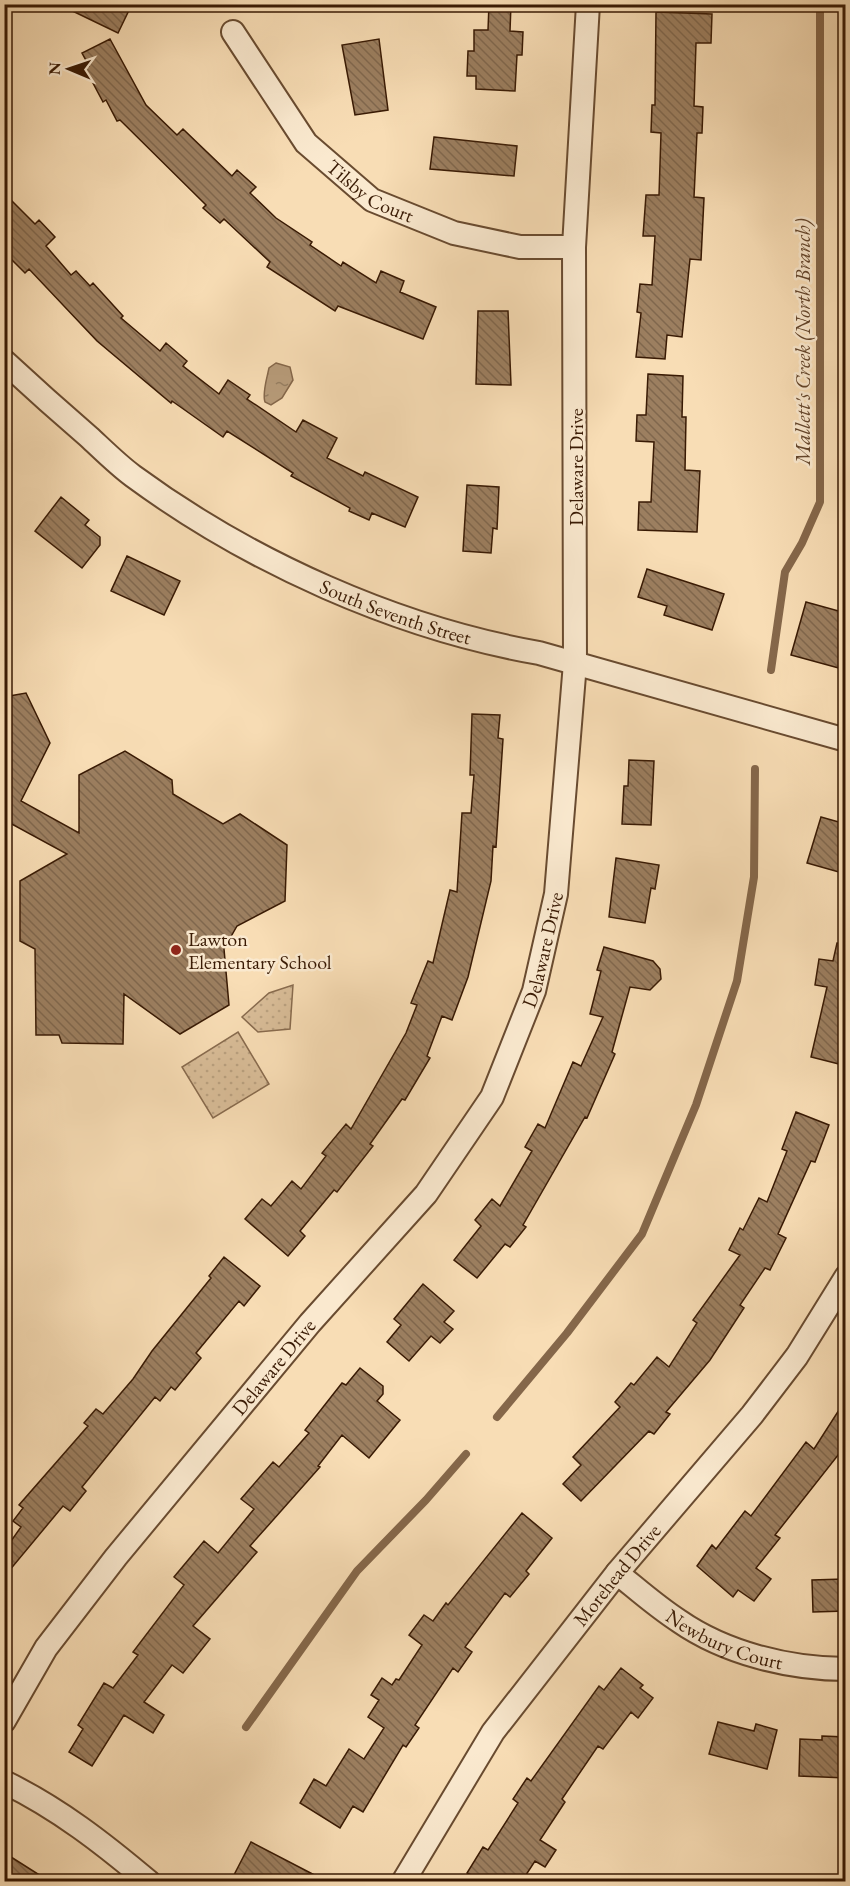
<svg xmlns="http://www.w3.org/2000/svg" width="850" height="1886" font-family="'EB Garamond',serif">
	<defs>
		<pattern id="grass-dots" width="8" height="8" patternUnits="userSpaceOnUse" patternTransform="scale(1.5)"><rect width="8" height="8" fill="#d8bc97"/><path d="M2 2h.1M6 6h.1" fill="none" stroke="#baa180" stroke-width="1.8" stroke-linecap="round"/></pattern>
		<pattern id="water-ripples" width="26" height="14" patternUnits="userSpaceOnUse" patternTransform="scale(1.5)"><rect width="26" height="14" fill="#b79b79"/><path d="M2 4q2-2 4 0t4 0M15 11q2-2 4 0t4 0" fill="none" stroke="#967e61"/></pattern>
		<pattern id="building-back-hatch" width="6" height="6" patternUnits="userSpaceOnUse" patternTransform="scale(1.5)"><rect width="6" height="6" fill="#9c7f60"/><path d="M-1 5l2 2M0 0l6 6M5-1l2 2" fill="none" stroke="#80674d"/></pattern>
	</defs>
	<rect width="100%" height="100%" fill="#f8ddb5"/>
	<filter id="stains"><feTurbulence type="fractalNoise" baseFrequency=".00333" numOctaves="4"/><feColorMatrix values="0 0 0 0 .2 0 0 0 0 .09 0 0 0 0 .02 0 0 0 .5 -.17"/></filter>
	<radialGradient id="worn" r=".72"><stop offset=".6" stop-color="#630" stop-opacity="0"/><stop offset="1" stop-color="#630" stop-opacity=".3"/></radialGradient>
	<path fill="url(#grass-dots)" stroke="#886b4e" stroke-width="1.5" d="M293,985L290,1029L258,1032L242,1017L269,993Z
		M238,1032L269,1084L213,1118L182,1067Z"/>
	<path fill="url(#water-ripples)" stroke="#85674a" stroke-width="1.5" d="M276,363L290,367L293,380L282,398L271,405L265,402C262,393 267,378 269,368Z"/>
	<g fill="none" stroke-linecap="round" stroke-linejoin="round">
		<path stroke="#85674a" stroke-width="8" d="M771,670L785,572L802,543L820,502V4
			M497,1417L567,1333L642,1234L696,1105L737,981L754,877L755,769
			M246,1727L357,1571L426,1500L466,1454"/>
	</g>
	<path fill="url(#building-back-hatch)" stroke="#391a04" stroke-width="1.5" d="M58,4H132L118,33Z
		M489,4H511L510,31L523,32L522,55H517L515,91L476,89V76H467L468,51H474V30H488Z
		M656,12L712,14L711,43H696L694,106L703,107L702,133H697L694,197L704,198L701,260L690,259L682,337L667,335L665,359L636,357L641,313L637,312L640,284L652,285L655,236H643L646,195H659L661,133L651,132L652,105H655Z
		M110,39L146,105L177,135L183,129L232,176L237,170L256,187L250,193L276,218L312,242L310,245L341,266L343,262L376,283L381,271L404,281L400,292L436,307L423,339L338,306L335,311L267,267L270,262L224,219L220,223L203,208L206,205L120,120L117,121L106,100L103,102L85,68L89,66L82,53Z
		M379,39L388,110L355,115L342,45Z
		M434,137L517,146L514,176L430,169Z
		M4,193L35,224L39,220L55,237L46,246L71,275L76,271L90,286L93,283L123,316L121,318L160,351L166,343L187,361L183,366L219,394L228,380L250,395L247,399L296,432L303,420L337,438L327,458L363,476L365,472L418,497L405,527L372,513L369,520L349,511L350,508L291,476L293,473L227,431L223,437L172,401L171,403L97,341L29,269L25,273L4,252Z
		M478,311H508L511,385L476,384Z
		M648,374L683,376L682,417H686L685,470L700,471L697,532L638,530L639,502H651L654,442L636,441L637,415H646Z
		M467,485L499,487L497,529L493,528L491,553L463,551Z
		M61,497L89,520L85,525L100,537V545L82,568L35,531Z
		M127,556L180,581L164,615L111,591Z
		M647,569L724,594L712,630L664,615L667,606L638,597Z
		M806,602L846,613V670L791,655Z
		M26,693L50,743L21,801L79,833V775L125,751L172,780L173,794L223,824L240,814L287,845L285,901L237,926L224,949L229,1005L180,1034L124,994L123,1044L62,1043L59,1035H36L35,949L20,941V881L67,854L10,823L4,835V697Z
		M472,714L500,715L498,738L503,739L496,847L493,846L491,881L468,977L452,1020L442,1016L427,1056L430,1058L405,1100L402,1099L370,1144L373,1146L337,1192L334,1190L300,1231L305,1236L288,1256L245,1219L262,1199L271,1206L292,1181L301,1189L326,1156L322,1153L346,1124L351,1129L406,1033L417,1005L411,1003L428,961L433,963L450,890L457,892L462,813H471L474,775H470Z
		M629,760L654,761L651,825L622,824L624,786H628Z
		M821,817L846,824V874L807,863Z
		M616,858L659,865L655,889L651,888L645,923L609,917Z
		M837,943L846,944V1053L843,1065L811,1057L827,987L815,985L819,959L833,961Z
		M604,947L653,961L660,969L661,979L650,990L630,987L612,1052L615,1054L587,1118L585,1117L523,1225L526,1227L510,1247L505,1244L477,1278L454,1260L481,1226L475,1220L492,1199L500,1206L532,1151L525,1147L538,1124L545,1128L573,1062L581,1066L603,1017L590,1014L601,971L597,970Z
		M796,1112L829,1125L815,1162L811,1161L778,1234L786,1238L770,1270L765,1268L740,1305L744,1308L710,1360L666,1412L670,1414L654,1434L649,1431L581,1501L563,1484L581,1465L573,1457L620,1407L615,1402L631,1383L634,1385L657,1357L669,1367L697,1323L693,1320L740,1255L729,1250L740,1228L743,1230L759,1198L767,1202L787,1151L782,1149Z
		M224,1257L260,1286L244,1306L239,1301L196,1353L201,1358L175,1390L171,1387L160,1401L155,1397L82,1487L86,1491L70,1511L63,1506L4,1577V1551L21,1527L13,1521L23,1508L19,1505L88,1426L84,1423L96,1409L103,1414L133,1379L152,1351L211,1278L209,1276Z
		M423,1284L454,1311L444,1322L453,1329L440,1343L431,1336L409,1361L387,1342L401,1325L394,1319Z
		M360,1368L383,1386V1394L377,1401L400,1420L369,1458L342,1435L318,1466L320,1467L250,1546L257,1552L193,1626L210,1639L183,1673L172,1665L144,1702L164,1715L153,1733L124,1715L92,1766L69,1752L83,1729L78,1725L104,1683L113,1688L138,1655L133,1652L184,1585L174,1577L204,1541L218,1553L254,1509L241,1499L273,1462L279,1467L309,1433L305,1430L342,1383L346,1385Z
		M846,1399V1445L775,1535L780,1538L756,1568L771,1579L754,1601L738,1590L733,1597L697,1566L712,1545L716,1549L745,1511L751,1516L806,1442L814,1449Z
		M522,1513L552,1538L526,1571L529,1574L510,1597L505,1593L465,1647L472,1652L458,1672L453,1668L415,1725L419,1728L406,1747L403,1745L363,1812L353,1806L340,1828L300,1803L314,1779L326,1786L349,1749L364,1759L384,1728L368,1717L379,1700L371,1695L382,1678L392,1685L396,1679L399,1680L422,1645L409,1635L424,1615L433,1621L446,1603L448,1605Z
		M844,1579L846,1611L813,1612L812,1580Z
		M621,1668L643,1685L640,1688L653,1698L638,1718L631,1712L603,1749L598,1746L562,1799L565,1802L540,1840L556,1850L545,1867L535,1861L522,1881H481L467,1873L483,1847L488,1850L518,1803L513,1799L527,1778L531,1781L599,1686L604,1690Z
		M718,1722L754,1731L756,1724L777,1730L767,1769L709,1754Z
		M822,1736L846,1737V1778L799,1776L800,1739L822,1740Z
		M251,1842L326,1881H246L234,1875Z
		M11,1857L49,1881H4V1868Z"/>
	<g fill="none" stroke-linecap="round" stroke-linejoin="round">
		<g stroke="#694b30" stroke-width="26">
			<g id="street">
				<path id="s1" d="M233,32L306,143L372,200L454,233L520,247H574"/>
				<path id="s2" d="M4,361C32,387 60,412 89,437C103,450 118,465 133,476C250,562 397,628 539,653L846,740"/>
				<path id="s3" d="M617,1573C637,1589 657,1607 679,1621C725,1653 789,1669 846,1669"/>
				<path id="s4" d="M4,1721L46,1648L116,1557L310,1323L426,1194L492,1097L534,991L556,894L575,663L574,247L588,4"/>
				<path d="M4,1782C58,1808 104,1844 149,1882"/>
				<path id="s5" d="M403,1882L493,1732L617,1573L752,1415L797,1356L846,1277"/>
			</g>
		</g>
		<use href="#street" stroke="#fae9cf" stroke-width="22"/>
	</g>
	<circle fill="#8f2418" stroke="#fae9cf" stroke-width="2" cx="176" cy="950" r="6"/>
	<g text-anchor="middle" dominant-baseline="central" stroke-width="5" stroke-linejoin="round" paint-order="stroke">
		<g font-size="20" fill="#391a04" stroke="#fae9cf">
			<text stroke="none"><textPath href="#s1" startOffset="214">Tilsby Court</textPath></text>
			<text transform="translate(576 467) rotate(-90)">Delaware Drive</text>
			<text stroke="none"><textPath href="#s2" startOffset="470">South Seventh Street</textPath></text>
			<text stroke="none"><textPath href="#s4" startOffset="950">Delaware Drive</textPath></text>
			<text stroke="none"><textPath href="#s4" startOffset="446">Delaware Drive</textPath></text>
			<text stroke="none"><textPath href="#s5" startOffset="375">Morehead Drive</textPath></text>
			<text stroke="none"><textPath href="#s3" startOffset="128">Newbury Court</textPath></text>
		</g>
		<g font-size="20" fill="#391a04" stroke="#fae9cf" text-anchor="start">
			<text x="188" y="939">Lawton<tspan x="188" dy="23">Elementary School</tspan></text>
		</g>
		<g font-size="21" font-style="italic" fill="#65472d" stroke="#fae9cf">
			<text transform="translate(802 342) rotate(-90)">Mallett's Creek (North Branch)</text>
		</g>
	</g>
	<rect width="850" height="1886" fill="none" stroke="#f8ddb5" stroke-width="24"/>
	<rect x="6" y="6" width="838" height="1874" fill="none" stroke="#391a04" stroke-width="3"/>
	<rect x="12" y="12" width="826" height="1862" fill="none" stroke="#391a04" stroke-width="1.5"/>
	<g transform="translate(69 69) rotate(272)" stroke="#fae9cf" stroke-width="4.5" paint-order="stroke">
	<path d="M0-4.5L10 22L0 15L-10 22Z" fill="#391a04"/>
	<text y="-9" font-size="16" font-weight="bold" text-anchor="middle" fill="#391a04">N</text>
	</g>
	<rect width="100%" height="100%" filter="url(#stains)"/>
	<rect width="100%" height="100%" fill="url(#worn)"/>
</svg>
